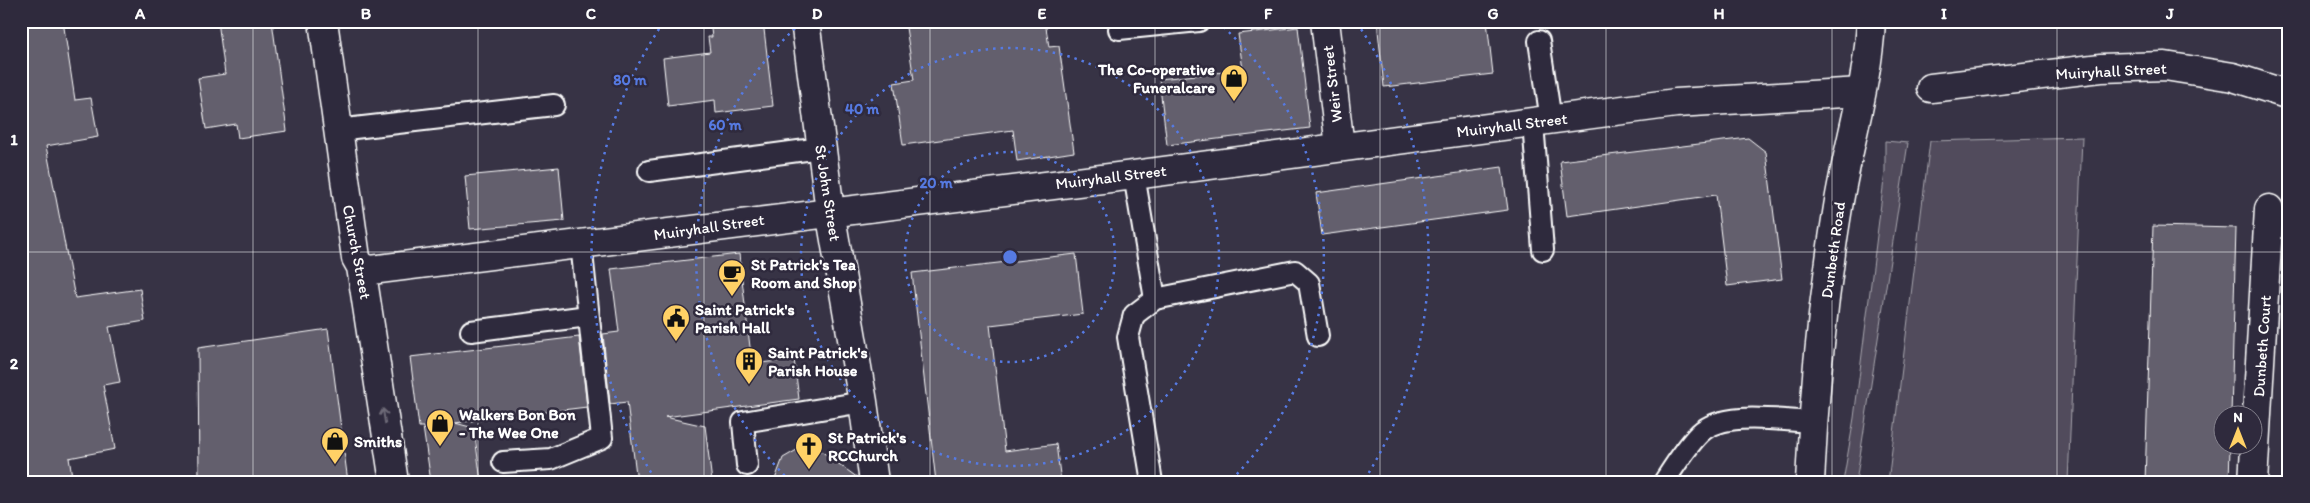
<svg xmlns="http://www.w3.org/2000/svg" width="2310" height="503" font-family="Itim,sans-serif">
	<rect width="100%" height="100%" fill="#373345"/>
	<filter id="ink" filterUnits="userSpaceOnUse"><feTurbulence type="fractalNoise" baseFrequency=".02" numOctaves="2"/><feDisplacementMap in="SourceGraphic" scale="10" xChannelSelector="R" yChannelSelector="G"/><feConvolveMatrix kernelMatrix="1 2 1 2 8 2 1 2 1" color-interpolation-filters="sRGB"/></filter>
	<g filter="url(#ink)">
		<path fill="#514c5c" stroke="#a8a6ae" d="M2082,137L2068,482H1888L1930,141Z
			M1885,141L1908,143L1856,482H1843L1854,418L1885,172Z"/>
		<path fill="#635f6d" stroke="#fff" d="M21,21H63L75,100L91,98L98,137L46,146L75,298L140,289L145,321L109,327L120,382L103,385L115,449L69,458L73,482H21Z
			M218,21H272L287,131L238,138L236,124L206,129L198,78L225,74Z
			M710,21H763L773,106L716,113L715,100L668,106L663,58L710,52L708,37H712Z
			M905,21H1045L1049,47L1059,46L1074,152L1017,161L1013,130L903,145L894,83L914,80Z
			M1377,21H1487L1493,74L1384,87Z
			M1298,27L1310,128L1167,145L1159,79L1243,70L1238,34Z
			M1748,138L1766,152L1782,279L1727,286L1716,195L1567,216L1560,161Z
			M559,167L564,221L470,229L465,176Z
			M1502,167L1508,210L1322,235L1316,193Z
			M2153,226L2236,228L2231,416H2222V446H2230L2229,482H2145Z
			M739,254L752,364L794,359L799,399L665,417L705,426L712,482H637L627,402L610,404L603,334L619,332L611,269Z
			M1076,254L1083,314L990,325L1005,451L1056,444L1061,482H936L912,273Z
			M328,329L348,482H199L198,348Z
			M579,337L587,407L455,423L474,428L481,482H431L423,427H419L410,357Z
			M802,447L821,451L858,478V482H774L783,458Z"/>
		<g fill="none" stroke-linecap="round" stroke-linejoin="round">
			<g stroke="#fff" stroke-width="24">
				<path id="lane" d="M1119,29L1199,21
					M1539,41L1551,120
					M1533,123L1543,250
					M337,130L554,105
					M649,171L821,148
					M1134,175L1155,299L1134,315L1128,337L1152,482
					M1155,299L1295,271L1309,283L1318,336
					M471,331L588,316
					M503,462L551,459L602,438L581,244
					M747,465L743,422L863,402
					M1664,482C1675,465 1686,447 1700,433C1724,410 1782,421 1812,422"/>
			</g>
			<g stroke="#fff" stroke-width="31">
				<path id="street" d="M323,21L356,258L361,267L394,482
					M805,21L830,211L863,402L874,482
					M1325,21L1340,147
					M1931,88L2101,68L2165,66L2233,77L2289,95
					M361,267L371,270L1134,175L1676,103L1861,92
					M2253,482L2269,209"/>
			</g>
			<g stroke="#fff" stroke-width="31">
				<path id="secondary" d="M1810,482C1814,390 1823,298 1838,207C1848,145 1868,84 1871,21"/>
			</g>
			<use href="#lane" stroke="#2f2a3d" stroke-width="20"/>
			<use href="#street" stroke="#2f2a3d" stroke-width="28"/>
			<use href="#secondary" stroke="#2f2a3d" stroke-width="28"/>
		</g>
		<defs><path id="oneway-shaft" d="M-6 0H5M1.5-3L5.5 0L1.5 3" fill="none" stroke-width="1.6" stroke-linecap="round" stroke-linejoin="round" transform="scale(1.25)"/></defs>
		<use stroke="#6d6a77" href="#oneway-shaft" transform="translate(384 416) rotate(-99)"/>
	</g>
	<path fill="none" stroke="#fff" stroke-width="1" stroke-opacity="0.55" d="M253,21V482M478,21V482M704,21V482M930,21V482M1155,21V482M1380,21V482M1606,21V482M1832,21V482M2057,21V482M21,252H2289"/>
	<g fill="none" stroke="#567ae2" stroke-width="2.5" stroke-dasharray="2.5 5">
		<circle cx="1010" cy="257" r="105"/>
		<circle cx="1010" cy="257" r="209"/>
		<path d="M790 481A314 314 0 0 1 802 22M1218 22A314 314 0 0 1 1230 481"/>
		<path d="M655 479A419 419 0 0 1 663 23M1357 23A419 419 0 0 1 1365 479"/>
	</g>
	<defs>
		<g id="shop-pin" transform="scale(1.4375)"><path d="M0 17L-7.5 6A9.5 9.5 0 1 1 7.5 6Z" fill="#ffd166" stroke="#2f2a3d"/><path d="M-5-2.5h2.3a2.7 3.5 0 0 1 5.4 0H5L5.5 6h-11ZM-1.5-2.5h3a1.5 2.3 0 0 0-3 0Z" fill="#111"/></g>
		<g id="cafe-pin" transform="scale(1.4375)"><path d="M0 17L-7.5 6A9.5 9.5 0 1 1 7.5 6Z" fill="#ffd166" stroke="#2f2a3d"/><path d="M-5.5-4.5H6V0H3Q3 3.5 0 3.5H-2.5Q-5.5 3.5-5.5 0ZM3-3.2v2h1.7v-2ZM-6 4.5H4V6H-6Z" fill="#111"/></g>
		<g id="civic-pin" transform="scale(1.4375)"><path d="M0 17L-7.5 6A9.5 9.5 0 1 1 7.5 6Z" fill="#ffd166" stroke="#2f2a3d"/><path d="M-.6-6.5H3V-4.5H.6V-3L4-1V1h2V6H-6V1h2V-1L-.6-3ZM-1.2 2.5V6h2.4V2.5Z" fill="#111"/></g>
		<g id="building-pin" transform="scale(1.4375)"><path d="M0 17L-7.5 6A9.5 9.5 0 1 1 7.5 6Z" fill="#ffd166" stroke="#2f2a3d"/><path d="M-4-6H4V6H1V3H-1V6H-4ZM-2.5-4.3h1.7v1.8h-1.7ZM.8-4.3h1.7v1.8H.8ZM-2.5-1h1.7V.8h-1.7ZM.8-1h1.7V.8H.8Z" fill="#111"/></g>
		<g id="church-pin" transform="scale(1.4375)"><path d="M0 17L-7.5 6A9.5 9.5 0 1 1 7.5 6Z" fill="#ffd166" stroke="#2f2a3d"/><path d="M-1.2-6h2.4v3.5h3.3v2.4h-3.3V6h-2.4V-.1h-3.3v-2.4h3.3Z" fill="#111"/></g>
	</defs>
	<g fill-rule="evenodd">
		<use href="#shop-pin" x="1234" y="78"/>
		<use href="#cafe-pin" x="732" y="273"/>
		<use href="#civic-pin" x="676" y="318"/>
		<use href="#building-pin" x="749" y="361"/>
		<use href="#shop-pin" x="440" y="423"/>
		<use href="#shop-pin" x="335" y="441"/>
		<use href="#church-pin" x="809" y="446"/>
	</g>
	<g text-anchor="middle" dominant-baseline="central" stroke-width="5" stroke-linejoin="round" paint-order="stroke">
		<g font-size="16" font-weight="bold" fill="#fff" stroke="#2f2a3d" text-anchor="start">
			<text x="1215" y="69" text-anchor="end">The Co-operative<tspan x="1215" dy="18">Funeralcare</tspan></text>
			<text x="751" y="264">St Patrick's Tea<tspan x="751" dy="18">Room and Shop</tspan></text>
			<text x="695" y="309">Saint Patrick's<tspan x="695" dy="18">Parish Hall</tspan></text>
			<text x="768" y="352">Saint Patrick's<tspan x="768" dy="18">Parish House</tspan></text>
			<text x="459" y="414">Walkers Bon Bon<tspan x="459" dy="18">- The Wee One</tspan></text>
			<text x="828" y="437">St Patrick's<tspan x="828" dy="18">RCChurch</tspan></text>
			<text x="354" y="441">Smiths</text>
		</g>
		<g font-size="16" fill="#fff" stroke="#2f2a3d">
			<text transform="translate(2111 71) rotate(-3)">Muiryhall Street</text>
			<text transform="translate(1332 84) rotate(-97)">Weir Street</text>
			<text transform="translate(1512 125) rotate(-7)">Muiryhall Street</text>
			<text transform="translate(1111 177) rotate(-7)">Muiryhall Street</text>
			<text transform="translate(828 193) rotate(81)">St John Street</text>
			<text transform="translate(709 227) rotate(-8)">Muiryhall Street</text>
			<text transform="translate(1833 250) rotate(-82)">Dunbeth Road</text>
			<text transform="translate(357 252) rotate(79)">Church Street</text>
			<text transform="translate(2262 346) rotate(-86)">Dunbeth Court</text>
		</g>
	</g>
	<circle cx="1010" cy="257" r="8" fill="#567ae2" stroke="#2f2a3d" stroke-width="2.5"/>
	<g font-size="15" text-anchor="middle" font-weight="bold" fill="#567ae2" stroke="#2f2a3d" stroke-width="5" stroke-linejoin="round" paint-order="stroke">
		<text x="630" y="85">80 m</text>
		<text x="862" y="114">40 m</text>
		<text x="725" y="130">60 m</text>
		<text x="936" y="188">20 m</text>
	</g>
	<rect width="2310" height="503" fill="none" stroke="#2f2a3d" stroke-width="55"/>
	<g transform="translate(2238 430)"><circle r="24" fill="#2f2a3d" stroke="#827f8b"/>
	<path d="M0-4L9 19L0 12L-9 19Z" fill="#ffd166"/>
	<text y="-8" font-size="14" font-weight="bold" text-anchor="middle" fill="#ffffff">N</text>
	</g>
	<rect x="28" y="28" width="2254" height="448" fill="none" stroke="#fff" stroke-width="2"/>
	<g font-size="16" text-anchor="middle" font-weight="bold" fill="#fff">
		<text x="140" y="19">A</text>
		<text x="366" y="19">B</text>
		<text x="591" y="19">C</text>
		<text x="817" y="19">D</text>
		<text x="1042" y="19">E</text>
		<text x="1268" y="19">F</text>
		<text x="1493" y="19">G</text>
		<text x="1719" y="19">H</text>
		<text x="1944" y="19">I</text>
		<text x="2170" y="19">J</text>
		<text x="14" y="145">1</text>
		<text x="14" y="369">2</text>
	</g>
</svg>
